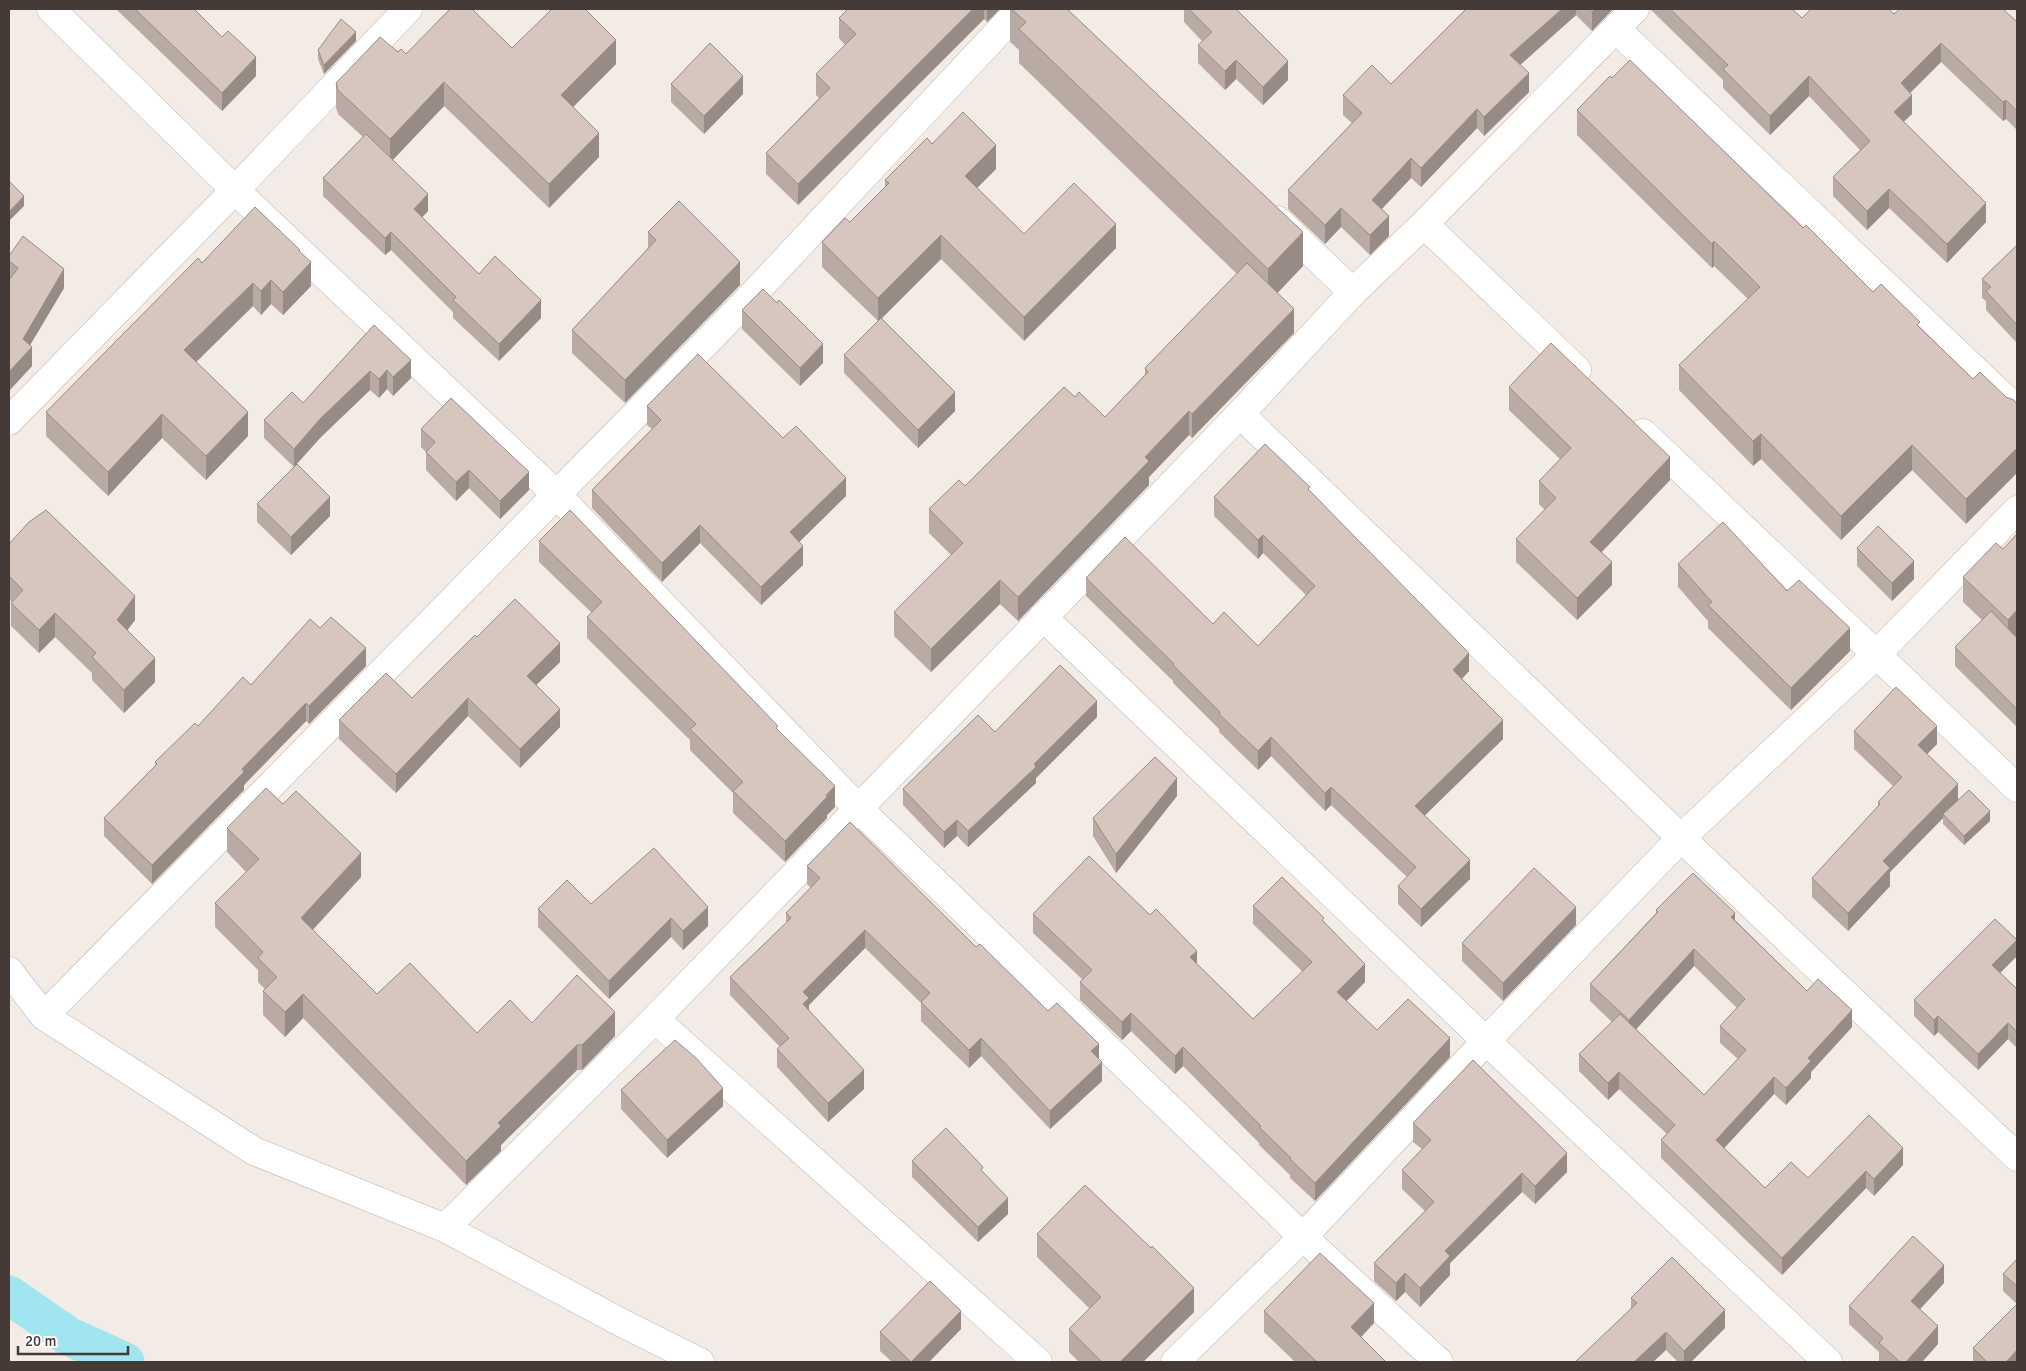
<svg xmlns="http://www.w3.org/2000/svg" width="2026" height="1371" font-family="Signika,sans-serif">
	<rect width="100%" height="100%" fill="#f3ebe5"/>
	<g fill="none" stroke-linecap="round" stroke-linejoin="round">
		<path stroke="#a1e5f0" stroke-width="39" d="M9,1295L68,1336L125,1362"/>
		<g stroke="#c1b3ab" stroke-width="29">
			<path id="minor" d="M51,9L235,190L557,495L858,808L1303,1237L1439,1362
				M1616,29L2017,410
				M1277,220L1353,292
				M1424,224L1577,370
				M1240,414L1681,838L2017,1157
				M9,421L235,190L408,9
				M1643,433L2017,788
				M1043,617L1486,1041L1828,1362
				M9,971L44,1016L254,1151L445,1228L622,1323L700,1362
				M44,1016L744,304L1020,9
				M655,1019L1038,1362
				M445,1228L655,1019L1240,414L1353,292L1424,224L1635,9
				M1175,1362L1303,1237L1486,1041L1681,838L1876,655L2017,510"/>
		</g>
		<use href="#minor" stroke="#fff" stroke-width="28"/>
	</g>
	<path fill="#b9aaa3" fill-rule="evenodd" d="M116,9H194L222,37L256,76L222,111Z
		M848,9H1000L987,22L984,19L798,205L766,174V153L819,98L816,95V74L845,45L839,38V18Z
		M1010,9H1067L1303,266L1277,293L1294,333L1192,438L1189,435L1149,477V485L1018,621L1000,604L931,672L894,636V612L951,555L929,533V509L965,486L1075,397L1105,417L1145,375V368L1237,274L1019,63V50L1010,42Z
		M1184,9H1236L1288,80L1263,105L1236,79L1225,90L1198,63V45L1202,41L1184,22Z
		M1466,9H1613L1592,31L1576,15L1520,65L1529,92L1484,136L1477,128L1421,187L1411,178L1382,209L1389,236L1370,255L1341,227L1325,244L1288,209V190L1352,123L1343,115V95L1391,84Z
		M1650,9H1792L1802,18L1894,14L2017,22V130L2006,119L2003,121L1941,62L1910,93L1912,114L1903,121L1986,222L1947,263L1889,208L1867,230L1833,196V177L1860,150L1809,96L1770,135L1723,88V80Z
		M356,41L324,74L318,59V50Z
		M512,48L616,64L573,107L599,157L549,208L444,106L392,160L428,211L422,217L479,274L541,318L499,361L453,318V312L391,250L385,255L323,196V178L363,137L338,114L336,107V83L398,52L406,54Z
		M671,84L743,94L704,134L671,102Z
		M1577,110L1803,228L1873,292L1920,327L1973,379L1966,524L1912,470L1841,540L1761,459L1753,466L1679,390V365L1748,299L1714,266L1712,268L1577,135Z
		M932,144L996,169L977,188L1024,234L1116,248L1024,341L941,259L882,318L955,411L918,448L844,373V355L878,321L822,267V242L850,222L885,187V180Z
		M648,232L740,285L625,403L572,353V330L648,248Z
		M2017,245V343L1986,310V301L1982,298V279Z
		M300,252L311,286L283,315L271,304L261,315L253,306L196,362L248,436L206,480L162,438L108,496L46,436V412L202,263Z
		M9,256L64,288L30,345L32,366L9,391Z
		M777,303L823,363L800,386L742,329V310Z
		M374,325L411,378L393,396L387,389L379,398L370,390L320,438L294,467L264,438V420L303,403Z
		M1509,387L1670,480L1602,552L1612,585L1577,620L1516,562V539L1545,510L1539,504V481L1560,459L1509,410Z
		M647,406L783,438L846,496L799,542L803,565L761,605L700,543L662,582L592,508V490L652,429L647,425Z
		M421,429L529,490L500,519L469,488L456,501L426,470V452L421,447Z
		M1310,491L1469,671L1462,679L1503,739L1424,816L1470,879L1421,927L1398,904V886L1407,877L1331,805L1325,811L1271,756L1258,770L1219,732V729L1173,683V681L1086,596V578L1213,624L1258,646L1306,595L1263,553L1258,559L1214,516V497Z
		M257,504L330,516L291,555L257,522Z
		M2017,534V634L2016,636L2017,638V727L1955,666V647L1982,620L1963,602V577L2003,549Z
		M539,541L778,731L835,807L827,815V818L785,862L733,813V793L690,750V740L587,638V617L592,613L539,562Z
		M9,544L135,620L127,630L155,682L124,713L92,680V673L55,637L39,653L11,626V603L12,602L9,599Z
		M1857,548L1914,579L1892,601L1857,566Z
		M1678,564L1787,591L1850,651L1791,710L1708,628V621L1678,587Z
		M477,637L560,662L536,685L560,727L520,768L468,716L396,793L339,739V720L412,698Z
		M366,666L309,724L306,721L244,785V790L152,884L104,836V818L155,766V762L251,685Z
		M1097,717L1036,778V783L968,847L957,836L944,848L903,805V789L995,732Z
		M1854,731L1937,744L1927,754L1958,800L1990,821L1964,845L1943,824V818L1890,872V886L1848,931L1812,897V878L1878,807V802L1893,786L1854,749Z
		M1177,796L1116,873L1093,836V818Z
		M283,804L361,877L313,930L377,994L477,1033L532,1023L615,1036L582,1070H577L501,1145V1151L466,1185L303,1018L285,1037L263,1015V991L265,989L258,982V970L215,927V903L246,872L227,852V828Z
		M807,866L976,947L1048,1011L1099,1059L1102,1081L1050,1129L981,1056L969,1068L921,1021V1003L865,948L809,1005V1010L864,1089L828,1122L777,1067V1049L780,1047L730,995V977L786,923V913L811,888L807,884Z
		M591,904L708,926L683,950L671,937L609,999L538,927V909Z
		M1253,906L1324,921L1365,982L1346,1001L1377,1030L1450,1057L1315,1201L1290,1178V1175L1259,1145V1143L1183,1066L1175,1074L1131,1031L1122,1040L1080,1000V982L1082,979L1033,933V914L1197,964L1253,1019L1303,972L1253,924Z
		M1656,910L1735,920L1807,991L1852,1027L1811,1072V1078L1786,1105L1774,1094L1724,1148L1765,1188L1808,1178L1903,1165L1874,1196L1866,1188L1782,1275L1661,1158V1140L1667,1134L1619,1089L1608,1100L1579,1071V1054L1612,1022L1590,1001V984L1656,913ZM1694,966L1737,1008L1720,1026V1043L1738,1059L1704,1095L1636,1029Z
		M1576,925L1503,1001L1462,961V943Z
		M2017,956L2000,973L2017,989V1048L2008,1039L1978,1070L1938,1032L1934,1036L1914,1016V1000Z
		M621,1090L723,1106L667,1158L621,1109Z
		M1413,1123L1567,1172L1535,1204L1522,1192L1450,1263V1275L1420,1307L1405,1292L1396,1301L1374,1281V1263L1425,1211L1402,1189V1170L1422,1149L1413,1142Z
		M912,1161L1008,1214L978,1242L912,1177Z
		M1037,1234L1151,1248L1194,1312L1143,1362H1079L1069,1352V1329L1090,1309L1037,1257Z
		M2017,1259V1304L2003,1291V1274Z
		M1944,1283L1920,1309L1938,1344L1922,1362H1880L1879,1361V1352L1849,1324V1306Z
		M1631,1298L1725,1328L1691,1362H1678L1666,1350L1631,1309Z
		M1264,1311L1374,1323L1361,1337L1386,1362H1295L1264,1332Z
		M961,1329L929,1362H892L880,1351V1332Z
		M1973,1348L2017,1362H1973Z"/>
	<path fill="#968b85" d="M973,9H984V19L798,205V184Z
		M987,9H1000L987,22Z
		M1562,9H1576V15L1510,74V55Z
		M1595,9H1613L1592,31V12Z
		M356,32V41L324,74V65Z
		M616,40V64L561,119V95Z
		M1941,43V62L1901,102V83Z
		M256,57V76L222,111V93Z
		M1236,60V79L1225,90V71Z
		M1288,61V80L1263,105V87Z
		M1529,73V92L1484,136V117Z
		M743,76V94L704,134V116Z
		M1809,76V96L1770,135V116Z
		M444,82V106L390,163V139Z
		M1912,95V114L1894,131V112Z
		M2006,100V119L2003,121V102Z
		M1477,109V128L1421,187V168Z
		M599,133V157L549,208V184Z
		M996,145V169L965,200V176Z
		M1411,158V178L1372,219V200Z
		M1889,189V208L1867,230V211Z
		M428,194V211L414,226V209Z
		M24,196V206L9,221V212Z
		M1986,203V222L1947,263V244Z
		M1341,208V227L1325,244V225Z
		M1389,216V236L1370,255V235Z
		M1116,224V248L1024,341V317Z
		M391,232V250L385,255V238Z
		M1303,232V266L1268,303V269Z
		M941,235V259L878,322V298Z
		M1714,241V266L1712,268V244Z
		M311,262V286L283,315V292Z
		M740,262V285L625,403V380Z
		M64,269V288L23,357L32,347V366L9,391V372L23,339Z
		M271,280V304L261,315V291Z
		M253,283V306L184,374V350Z
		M541,300V318L499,361V344Z
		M1294,309V333L1192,438V414Z
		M823,344V363L800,386V368Z
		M411,360V378L393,396V377Z
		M387,370V389L379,398V379Z
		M370,371V390L320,438L294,467V449L320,419Z
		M955,392V411L918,448V430Z
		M1189,411V435L1149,477V485L1018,621V597L1145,457Z
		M248,412V436L206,480V456Z
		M162,414V438L108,496V472Z
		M1761,434V459L1753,466V441Z
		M1912,445V470L1841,540V516Z
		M2017,448V473L1966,524V499Z
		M1670,457V480L1590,564V542Z
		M469,470V488L456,501V482Z
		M529,472V490L500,519V501Z
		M846,478V496L790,551V532Z
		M330,497V516L291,555V537Z
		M700,525V543L662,582V563Z
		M1263,535V553L1258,559V540Z
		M803,546V565L761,605V587Z
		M1914,561V579L1892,601V583Z
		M1612,562V585L1577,620V598Z
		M1000,580V604L931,672V649Z
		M135,596V620L117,644V620Z
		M2017,610V634L2008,644V620Z
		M55,613V637L39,653V630Z
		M1850,628V651L1791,710V688Z
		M560,643V662L527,694V676Z
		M366,648V666L309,724V706Z
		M1469,653V671L1453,688V670Z
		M155,658V682L124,713V690Z
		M468,698V716L396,793V774Z
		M1097,701V717L1036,778V783L968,847V831Z
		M306,703V721L244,785V790L152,884V865L242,769Z
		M560,709V727L520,768V749Z
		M1503,720V739L1415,825V806Z
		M1937,726V744L1918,763V745Z
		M1271,737V756L1258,770V751Z
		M1177,778V796L1116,873V854Z
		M1958,784V803L1943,814V818L1890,872V886L1848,931V913L1883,861Z
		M835,786V807L827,815V818L785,862V841Z
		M1331,787V805L1325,811V793Z
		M1990,811V821L1964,845V836Z
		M957,820V836L944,848V832Z
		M361,853V877L301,942V918Z
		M1470,860V879L1421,927V909Z
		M708,907V926L683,950V931Z
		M1576,907V925L1503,1001V983Z
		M1735,913V930L1731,917Z
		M671,918V937L609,999V981Z
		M865,930V948L809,1005V1017L803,1022V992Z
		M2017,940V956L1992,981V965Z
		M1694,949V966L1629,1037V1020Z
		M1197,951V969L1190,957Z
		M1365,964V982L1337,1011V992Z
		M303,994V1018L285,1037V1012Z
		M1852,1010V1027L1811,1072V1078L1786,1105V1088L1808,1058Z
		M615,1012V1036L582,1070V1045Z
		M1131,1013V1031L1122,1040V1022Z
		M1938,1016V1032L1934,1036V1020Z
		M2008,1023V1039L1978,1070V1054Z
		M981,1038V1056L969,1068V1050Z
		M1450,1038V1057L1315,1201V1183Z
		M1099,1044V1062L1091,1051Z
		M577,1045V1070L501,1145V1151L466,1185V1161L498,1123Z
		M1183,1047V1066L1175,1074V1056Z
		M1102,1062V1081L1050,1129V1111Z
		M864,1070V1089L828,1122V1103Z
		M1619,1072V1089L1608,1100V1083Z
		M1774,1077V1094L1716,1157V1140Z
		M723,1088V1106L667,1158V1140Z
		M1903,1148V1165L1874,1196V1179Z
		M1567,1153V1172L1535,1204V1186Z
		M1866,1171V1188L1782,1275V1258Z
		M1522,1173V1192L1450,1263V1275L1420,1307V1288L1445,1251Z
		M1008,1198V1214L978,1242V1227Z
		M1944,1265V1283L1911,1319V1301Z
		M1405,1273V1292L1396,1301V1283Z
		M1194,1288V1312L1143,1362H1120Z
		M1374,1303V1323L1351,1348V1327Z
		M1725,1310V1328L1691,1362H1684V1351Z
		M961,1311V1329L929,1362H911Z
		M1938,1326V1344L1922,1362H1906Z
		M1666,1332V1350L1653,1362H1634Z
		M2017,1350V1362H2006Z"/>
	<path fill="#d7c6be" stroke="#968b85" d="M135,9H194L222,37L228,31L256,57L222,93Z
		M450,9H472L512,48L552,9H585L616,40L561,95L599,133L549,184L444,82L390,139L338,90L336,83L380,37L398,52L401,49L406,54Z
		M848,9H973L798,184L766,153L830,88L816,74L856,34L839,18Z
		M1011,9H1067L1303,232L1268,269L1019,29L1026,22Z
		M1189,9H1236L1288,61L1263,87L1236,60L1225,71L1198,45L1212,32Z
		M1466,9H1562L1510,55L1529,73L1484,117L1477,109L1421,168L1411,158L1372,200L1389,216L1370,235L1341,208L1325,225L1288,190L1362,113L1343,95L1372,65L1391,84Z
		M1589,9H1595L1592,12Z
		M1670,9H1792L1802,18L1811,9H1888L1894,14L1900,9H2003L2017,22V111L2006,100L2003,102L1941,43L1901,83L1912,95L1894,112L1986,203L1947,244L1889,189L1867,211L1833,177L1870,141L1809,76L1770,116L1723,69L1728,65Z
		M341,19L356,32L324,65L318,50Z
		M710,43L743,76L704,116L671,84Z
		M1630,60L1803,228L1806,225L1873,292L1881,284L1920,322L1917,325L1973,379L1980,372L2006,397L2014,400L2017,404V448L1966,499L1912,445L1841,516L1761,434L1753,441L1679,365L1760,287L1714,241L1712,244L1577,110L1610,76L1612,78Z
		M963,112L996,145L965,176L1024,234L1074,183L1116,224L1024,317L941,235L878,298L822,242L845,218L850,222L889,183L885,180L927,138L932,144Z
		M366,134L428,194L414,209L479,274L495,256L541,300L499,344L453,300L456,297L391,232L385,238L323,178Z
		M9,181L24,196L9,212Z
		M679,201L740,262L625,380L572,330L656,240L648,232Z
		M255,207L300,250L299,251L311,262L283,292L271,280L261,291L253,283L184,350L248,412L206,456L162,414L108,472L46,412L198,258L202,263Z
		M23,236L64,269L23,339L32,347L9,372V280L18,268L9,261V256Z
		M2017,245V325L1986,291L1991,287L1982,279Z
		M1247,263L1294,309L1192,414L1189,411L1145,457L1149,461L1018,597L1000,580L931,649L894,612L963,543L929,509L959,480L965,486L1064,387L1075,397L1079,392L1105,417L1148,372L1145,368Z
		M763,289L777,303L779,300L823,344L800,368L742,310Z
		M881,318L955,392L918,430L844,355Z
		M374,325L411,360L393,377L387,370L379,379L370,371L320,419L294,449L264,420L292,392L303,403Z
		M1551,343L1670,457L1590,542L1612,562L1577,598L1516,539L1556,498L1539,481L1571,448L1509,387Z
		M698,354L783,438L796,426L846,478L790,532L803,546L761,587L700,525L662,563L592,490L661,420L647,406Z
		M451,398L529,472L500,501L469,470L456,482L426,452L435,442L421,429Z
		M1265,444L1310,487L1308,489L1469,653L1453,670L1503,720L1415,806L1470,860L1421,909L1398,886L1416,867L1331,787L1325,793L1271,737L1258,751L1219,714L1220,712L1173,665L1174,664L1086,578L1125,537L1213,624L1224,612L1258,646L1315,586L1263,535L1258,540L1214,497Z
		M297,464L330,497L291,537L257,504Z
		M46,510L135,596L117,620L155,658L124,690L92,657L96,653L55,613L39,630L11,603L23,590L9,576V544L29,522Z
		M570,510L778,726L776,728L835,786L826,795L827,797L785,841L733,791L743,782L690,729L696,724L587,617L602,602L539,541Z
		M1723,522L1787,591L1799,580L1850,628L1791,688L1708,605L1712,602L1678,564Z
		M1878,526L1914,561L1892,583L1857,548Z
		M2017,534V610L2008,620L1963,577L1996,543L2003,549Z
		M515,599L560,643L527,676L560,709L520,749L468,698L396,774L339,720L386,673L412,698L475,635L477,637Z
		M1991,611L2017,638V709L1955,647Z
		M331,617L366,648L309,706L306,703L242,769L244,772L152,865L104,818L157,764L155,762L195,723L198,726L243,677L251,685L310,619L320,628Z
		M1060,665L1097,701L1034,764L1036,767L968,831L957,820L944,832L903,789L978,715L995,732Z
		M1896,687L1937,726L1918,745L1958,784L1883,861L1890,868L1848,913L1812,878L1880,804L1878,802L1902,777L1854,731Z
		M1155,757L1177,778L1116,854L1093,818Z
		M266,788L283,804L296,791L361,853L301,918L377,994L410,963L477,1033L510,1000L532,1023L577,975L615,1012L582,1045H577L498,1123L501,1126L466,1161L303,994L285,1012L263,991L277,977L258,958L263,952L215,903L259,859L227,828Z
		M1969,790L1990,811L1964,836L1943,814Z
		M850,822L976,947L980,944L1048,1011L1057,1003L1099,1044L1091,1051L1102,1062L1050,1111L981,1038L969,1050L921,1002L930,993L865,930L803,992L809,998L803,1004L864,1070L828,1103L777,1049L789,1038L730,977L791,918L786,913L820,878L807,866Z
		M654,848L708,907L683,931L671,918L609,981L538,909L567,880L591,904Z
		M1089,856L1150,915L1156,909L1197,951L1190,957L1253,1019L1312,962L1253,906L1282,877L1324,918L1322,920L1365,964L1337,992L1377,1030L1408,999L1450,1038L1315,1183L1290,1159L1291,1158L1259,1127L1261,1126L1183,1047L1175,1056L1131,1013L1122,1022L1080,982L1092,970L1033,914Z
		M1534,868L1576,907L1503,983L1462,943Z
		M1693,873L1735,913L1731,917L1807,991L1818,979L1852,1010L1808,1058L1811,1061L1786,1088L1774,1077L1716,1140L1765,1188L1791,1162L1808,1178L1869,1115L1903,1148L1874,1179L1866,1171L1782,1258L1661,1140L1675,1125L1619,1072L1608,1083L1579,1054L1620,1014L1704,1095L1746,1050L1720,1026L1745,999L1694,949L1629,1020L1590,984L1658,912L1656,910Z
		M1995,919L2017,940L1992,965L2017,989V1032L2008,1023L1978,1054L1938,1016L1934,1020L1914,1000Z
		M675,1040L696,1058L723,1088L667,1140L621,1090Z
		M1473,1060L1567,1153L1535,1186L1522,1173L1445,1251L1450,1256L1420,1288L1405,1273L1396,1283L1374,1263L1434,1202L1402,1170L1431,1140L1413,1123Z
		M946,1128L983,1167L981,1170L1008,1198L978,1227L912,1161Z
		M1085,1185L1151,1248L1152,1246L1194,1288L1120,1362H1102L1069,1329L1101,1297L1037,1234Z
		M1913,1236L1944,1265L1911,1301L1938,1326L1906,1362H1900L1879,1343L1883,1338L1849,1306Z
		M1320,1253L1374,1303L1351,1327L1386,1362H1317L1264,1311Z
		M1672,1257L1725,1310L1684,1351L1666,1332L1634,1362H1575L1637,1303L1631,1298Z
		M2017,1259V1286L2003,1274Z
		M930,1281L961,1311L911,1362L880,1332Z
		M2017,1304V1350L2006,1362H1987L1973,1348Z"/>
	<rect width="2026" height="1371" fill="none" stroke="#453a35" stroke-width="20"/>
	<path d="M18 1346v8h110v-8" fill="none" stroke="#453a35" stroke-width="2.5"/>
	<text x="25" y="1346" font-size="15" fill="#453a35" stroke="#ffffff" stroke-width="4" paint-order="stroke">20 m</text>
</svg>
